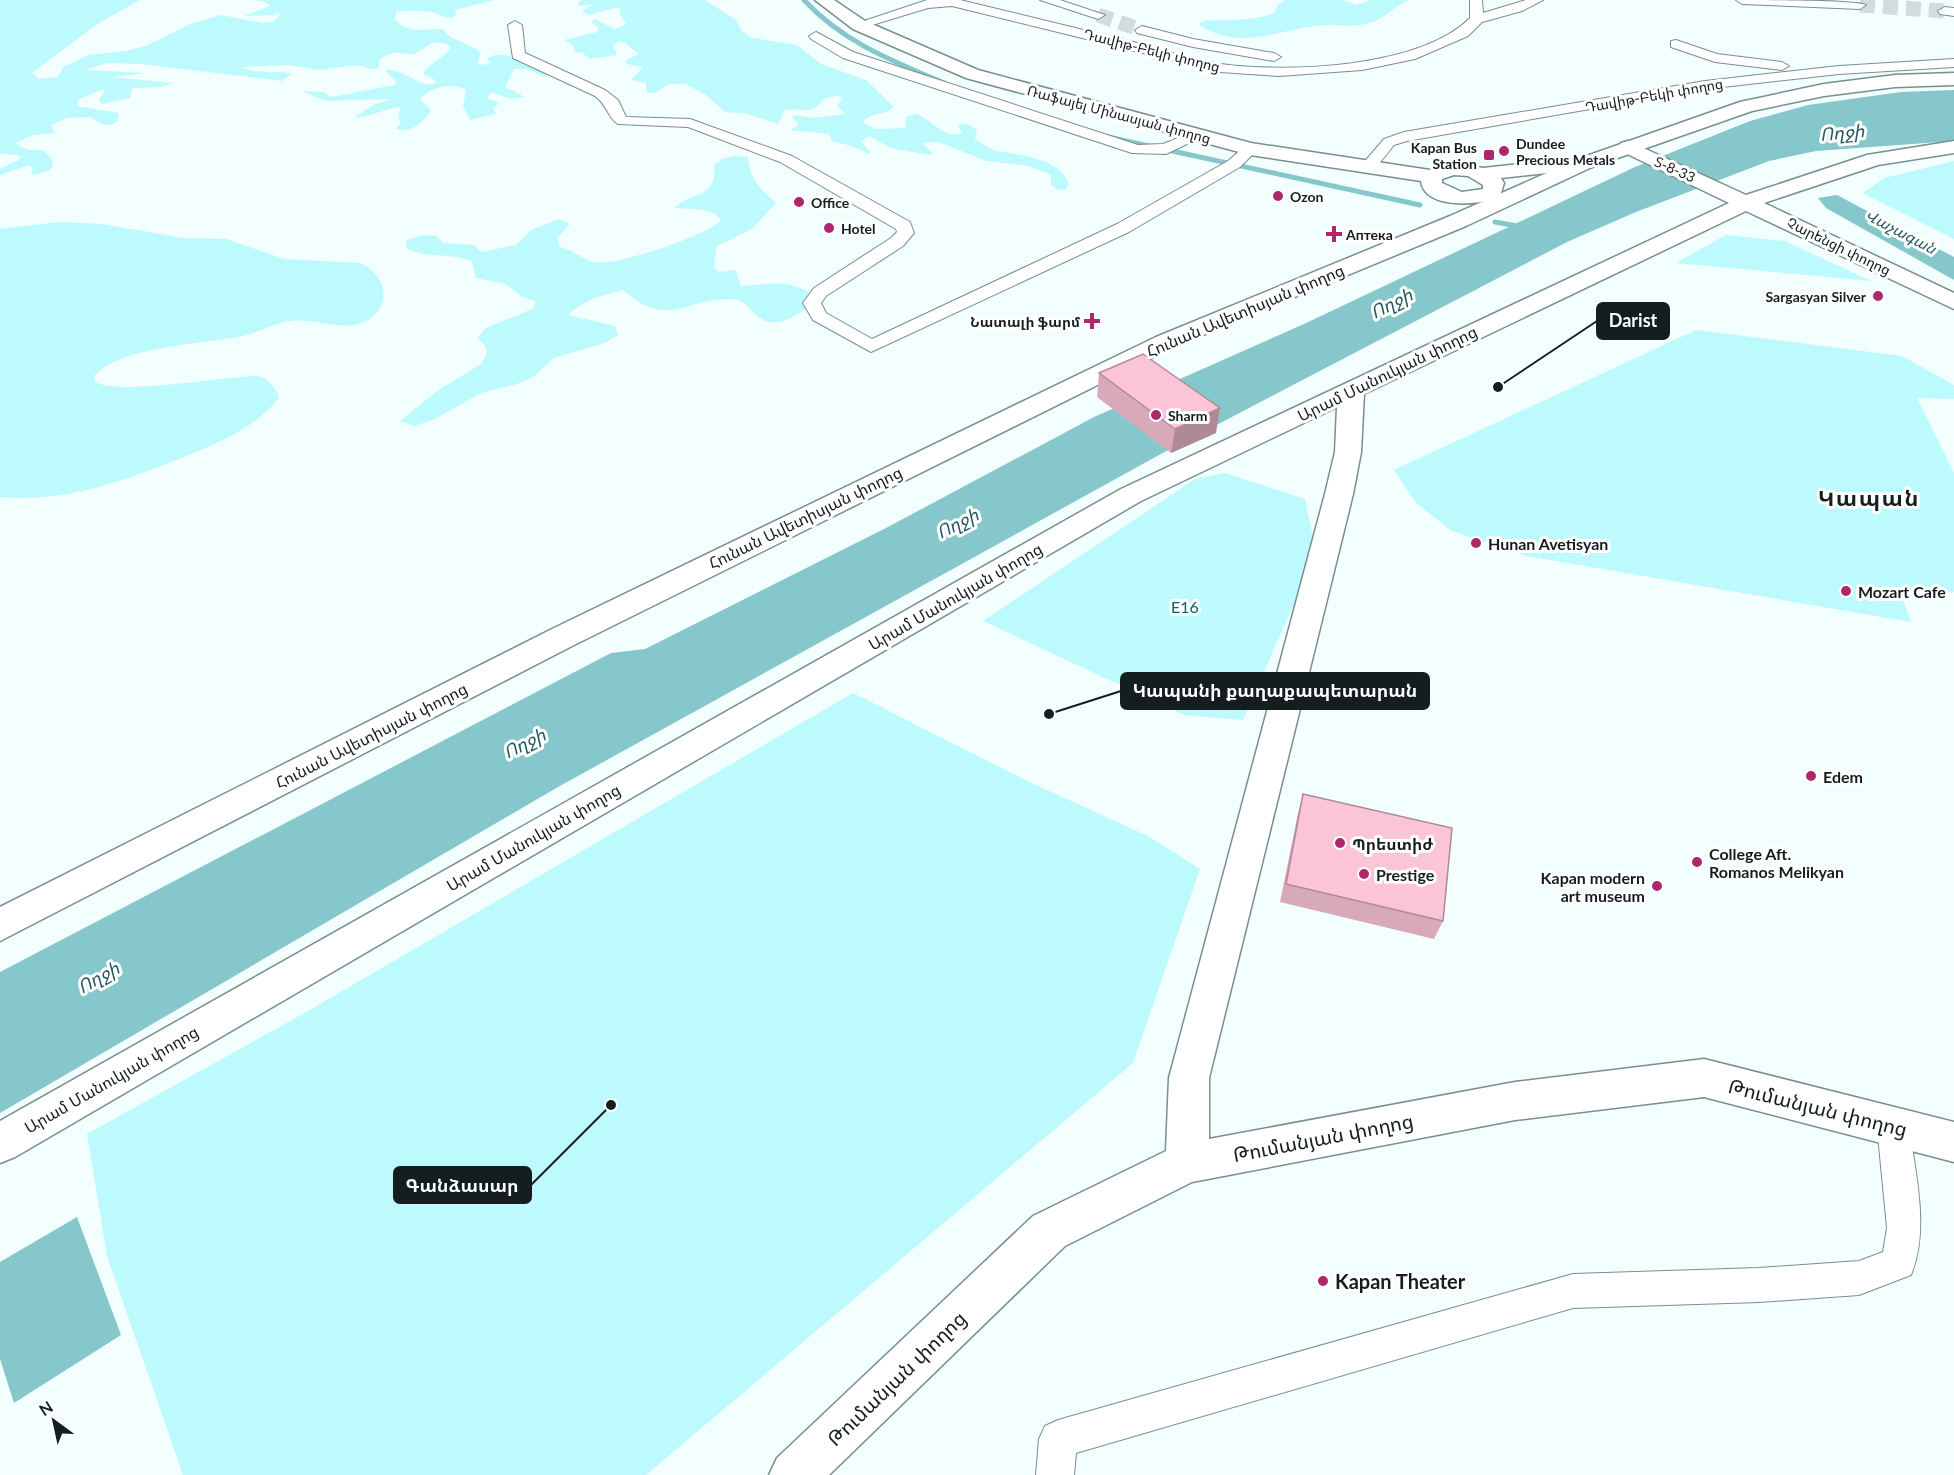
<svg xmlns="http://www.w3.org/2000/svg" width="1954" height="1475" font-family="Lato,'Noto Sans Armenian',sans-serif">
	<rect width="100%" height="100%" fill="#f3fefe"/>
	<path fill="#bcfafe" d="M0,0H140L99,23L32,73L39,79L58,77L63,67L89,55L125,51L143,47L193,23L221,15L263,23L272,22L281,15L276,11L275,15L244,16L271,6L262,1L251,0H494L455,10L456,14L452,18C443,17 439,14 432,12C427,11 400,10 396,12L395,20C411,35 424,28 443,29C451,42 470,42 481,53L478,63L482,65L490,63L487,59C501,47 527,64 543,69L548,74L546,77L526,69H514L505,87L525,97L510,99L491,92L487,98L499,103L493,109L496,114L470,120L463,107L466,90C450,82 432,87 420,99L431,110C426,121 408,136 396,128L401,123L398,117L401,107C389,107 362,120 355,117L373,105L391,99L325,101L302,91L324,92L331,97L395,85L396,81L385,71L388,70C408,71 418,87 435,84V80L423,74C429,62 443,59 451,48L447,44C427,39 428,48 416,53C402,58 397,45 379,61V68L370,69L357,65L319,70L289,65L241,67L253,71L292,73L282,81L141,64L107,63L84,70L146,73L112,77L173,83L161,87L132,88L130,98L102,104L99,99L105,91L103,89L78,100L77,106L119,113L118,121C109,128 99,125 91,117L67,118L51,125L55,133L33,135L15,143L28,150H43L52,159L53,166L49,171L33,175L31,173L33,168L29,165L0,175V169L18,160L21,156L0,153Z
		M581,0H705L736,20L742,31L752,38L797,45L821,64L866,80L894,107C885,116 872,111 863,122L875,129L905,128L906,117L915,114C932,118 943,140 962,133L957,125L966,123L977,130L975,139C982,143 989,149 996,151C1020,155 1061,158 1069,185L1065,190L1056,189L1051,185V175L1029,166L986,161L939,142L922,143L933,154L929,155L890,148L870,136L861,141L870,152L868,154L852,146L832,141L829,134L790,130L799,125L792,117L795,115L814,118L845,114L837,105L842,99L839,95L824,99C810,117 805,107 785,110L778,124L744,113L725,112L705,94L685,84H669L655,93H647L646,83L631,80L643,67L627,64L625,61L639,54L625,43L619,41L613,46L617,55L589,59L583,53L575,52L573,45L564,40L597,32L599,28L592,23L594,19L615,29L627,24L620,15V7L588,15L582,11L594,4L580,6L578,4Z
		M1285,0H1343L1357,5L1371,0H1409C1396,5 1386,17 1373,22C1353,29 1334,23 1314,26C1271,32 1238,51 1198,24L1203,21C1229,19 1250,22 1275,13L1277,6Z
		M734,156L748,157C749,177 761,191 776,203L752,229L717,246L714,267L719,272L736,270L741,286C767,285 787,278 811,294L812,303C800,315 775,331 759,317C750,311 744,299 733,299C683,298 669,330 623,290C602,295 584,300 568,315L615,326L618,335L605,343L554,358L533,377L517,384L481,393L435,419L414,426L400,421L437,391L481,364L487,354L485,345L477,338L486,328L532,309L536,301L522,297L505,284L476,278L472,262C452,251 426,260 406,248L407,240L422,235L437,236L443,243L474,245L481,252L516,245L531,230L559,219L570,224L557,238L560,247C574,250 584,260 593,262C615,267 706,236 721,220C711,206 690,210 674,208C691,192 718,198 714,165L722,159Z
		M1954,161V239L1863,193L1884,178Z
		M58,222L103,224L182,238L226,239L284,259L360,263C387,274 394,309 364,322C343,332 314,318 291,321C274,323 260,332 243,336C204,344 121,346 94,376L95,382C121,396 224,376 259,376C269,380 276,387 279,398C254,430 211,446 174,461C118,483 61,503 0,497V229Z
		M1726,235L1785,241L1871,281L1676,263Z
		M1696,330L1902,356L1954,385V399L1917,398L1954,473V592L1899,589L1911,622L1527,556L1452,531L1416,503L1394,470Z
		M1225,473L1305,499L1316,553L1243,720L1184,715L983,621L1195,479Z
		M853,693L1036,785L1148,836L1200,869L1133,1063L646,1475H183L107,1256L87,1134L308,1011Z"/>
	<path fill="#85c7cb" d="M1954,90V141L1816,151L1769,161L1636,212L1567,242L1159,455L558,787L0,1113V972L611,653L645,649L886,528L1094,417L1304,324L1635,167L1750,121L1808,105L1901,92Z
		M1837,195L1954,257V280L1826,208L1818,198Z
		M77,1217L121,1335L14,1403L0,1359V1262Z"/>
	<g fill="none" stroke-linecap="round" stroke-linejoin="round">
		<path stroke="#85c7cb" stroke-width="5" d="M804,0C843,42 892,61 944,83
			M1108,137L1420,205
			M1495,222L1522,227"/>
		<path stroke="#d2dcdd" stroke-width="15" stroke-dasharray="15 8" stroke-linecap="butt" d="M1860,5L1945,11
			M1098,15L1142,30"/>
		<g stroke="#778f90" stroke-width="2">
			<path id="street" d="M927,0H960C1019,14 1078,29 1137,43C1164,50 1193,60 1221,64C1288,73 1420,68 1470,18V0H1482L1483,13L1526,0H1543L1522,11L1482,22L1468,36L1415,59L1362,70L1279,76L1220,72L952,6L928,8L859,29L852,25Z
				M1040,0H1060L1105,15L1098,19Z
				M1736,0C1756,0 1857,0 1866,5L1860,9L1742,4Z
				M1945,7L1954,8V16L1940,14L1938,11Z
				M515,21L522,25L525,53L605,90L618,100L626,117L690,119L792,156L910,222L914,233L903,246L826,296L821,303L826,313L872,339L1117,224L1228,161L1245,146L1250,144L1258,149L1240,167L1129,232L871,352L813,320L803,303L814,288L891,238L897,232L896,229L780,162L688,127L618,124C608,118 608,106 595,96L513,58L508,25Z
				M1142,26L1193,39L1274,53L1281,57L1274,61L1193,47L1137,33L1135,30Z
				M816,32L853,52L1138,145L1163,144L1198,130L1206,135L1166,154L1132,153L843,58L811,39L809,36Z
				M1676,40L1717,54L1782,62L1789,66L1782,70L1715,62L1671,47V41Z
				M1954,59V67L1839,74L1705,89L1407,141L1394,145L1374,170H1362L1360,167L1384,139L1404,132L1705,81L1839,66Z
				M1893,1110L1904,1114L1909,1125C1915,1173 1930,1229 1911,1275L1859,1295L1759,1302L1573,1308L1076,1453L1074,1475H1036L1039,1439L1045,1426L1058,1420L1573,1274L1759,1268L1859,1261L1883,1252L1887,1228L1877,1125L1882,1114Z"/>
		</g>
		<g stroke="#778f90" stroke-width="3">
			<path id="secondary" d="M815,0H834L865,21L978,70L1251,143L1430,170L1452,163L1483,168L1585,157L1592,159L1595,163L1592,167L1585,169L1501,178L1504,183L1500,196C1482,206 1424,210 1421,181L1250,155L966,78L853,29ZM1454,175L1468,176L1483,185V189L1462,192L1442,183V179Z
				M1628,141L1746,195L1867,155L1954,141V153L1878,165L1764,203L1954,293V309L1746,211L1364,394L1361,452L1353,494L1209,1078V1139L1515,1082L1704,1059L1954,1122V1162L1704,1097L1515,1120L1192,1182L1065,1246L829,1475H769L777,1458L1033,1216L1166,1151L1169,1078L1325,494L1335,452L1337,407L1141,501L15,1157L0,1163V1121L1121,489L1729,203L1621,151L1618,147L1621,143Z"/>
		</g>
		<g stroke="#778f90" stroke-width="3">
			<path id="highway" d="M1954,73V85L1895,87L1824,96L1752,111L1592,167L1466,226L1174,347L574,645L0,941V907L552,629L1156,337L1450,216L1578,159L1740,102L1824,84L1895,75Z"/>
		</g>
		<use href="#street" fill="#fff" fill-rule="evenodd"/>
		<use href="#secondary" fill="#fff" fill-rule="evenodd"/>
		<use href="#highway" fill="#fff" fill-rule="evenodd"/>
	</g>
	<path fill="#d8a9b9" d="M1099,373L1216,433L1171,453L1097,397Z
		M1303,794L1443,921L1434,939L1280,902L1298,813Z"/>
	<path fill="#b08996" d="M1220,408L1216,433L1171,453L1175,429Z"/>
	<path fill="#fbc4d7" stroke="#b08996" stroke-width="1.5" d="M1143,354L1220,408L1175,429L1099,373Z
		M1303,794L1452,828L1443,921L1286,884Z"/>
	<g fill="#af276b" stroke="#fff" stroke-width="2">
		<circle cx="1504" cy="151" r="6"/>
		<rect x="1483" y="149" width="12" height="12" rx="3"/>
		<circle cx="1278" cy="196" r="6"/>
		<circle cx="799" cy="202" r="6"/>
		<circle cx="829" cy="228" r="6"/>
		<path d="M1331 225h6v6h6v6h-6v6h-6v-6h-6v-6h6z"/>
		<circle cx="1878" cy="296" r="6"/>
		<path d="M1089 312h6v6h6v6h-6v6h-6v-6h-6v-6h6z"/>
		<circle cx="1156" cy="415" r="6"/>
		<circle cx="1476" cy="543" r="6"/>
		<circle cx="1846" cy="591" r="6"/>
		<circle cx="1811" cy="776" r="6"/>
		<circle cx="1340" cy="843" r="6"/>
		<circle cx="1697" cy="862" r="6"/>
		<circle cx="1364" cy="874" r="6"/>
		<circle cx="1657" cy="886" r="6"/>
		<circle cx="1323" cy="1281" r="6"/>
	</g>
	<g text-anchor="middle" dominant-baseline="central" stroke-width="6" stroke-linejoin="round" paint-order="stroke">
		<g font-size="14" fill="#151e1f" stroke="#fff">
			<text transform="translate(1152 50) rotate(14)">Դավիթ-Բեկի փողոց</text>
			<text transform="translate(1654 95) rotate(-10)">Դավիթ-Բեկի փողոց</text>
			<text transform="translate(1119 114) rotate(15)">Ռաֆայել Մինասյան փողոց</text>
			<text transform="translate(1675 169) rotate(24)">Տ-8-33</text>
			<text transform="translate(1839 246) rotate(26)">Չարենցի փողոց</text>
		</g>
		<g font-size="14" font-weight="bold" fill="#151e1f" stroke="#fff" text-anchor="start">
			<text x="1516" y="143">Dundee<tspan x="1516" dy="16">Precious Metals</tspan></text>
			<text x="1477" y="147" text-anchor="end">Kapan Bus<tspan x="1477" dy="16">Station</tspan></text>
			<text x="1290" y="196">Ozon</text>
			<text x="811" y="202">Office</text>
			<text x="841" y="228">Hotel</text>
			<text x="1346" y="234">Аптека</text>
			<text x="1866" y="296" text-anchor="end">Sargasyan Silver</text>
			<text x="1080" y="321" text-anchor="end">Նատալի ֆարմ</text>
			<text x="1168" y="415">Sharm</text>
		</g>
		<g font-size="15" font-style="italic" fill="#1f575b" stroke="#fff">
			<text transform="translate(1901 231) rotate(28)">Վաչագան</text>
		</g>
		<g font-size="16" fill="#151e1f" stroke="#fff">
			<text transform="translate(1245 310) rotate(-23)">Հունան Ավետիսյան փողոց</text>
			<text transform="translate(1387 373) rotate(-26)">Արամ Մանուկյան փողոց</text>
			<text transform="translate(805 517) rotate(-26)">Հունան Ավետիսյան փողոց</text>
			<text transform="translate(955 596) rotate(-30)">Արամ Մանուկյան փողոց</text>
			<text transform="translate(371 735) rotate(-27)">Հունան Ավետիսյան փողոց</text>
			<text transform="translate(533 837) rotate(-30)">Արամ Մանուկյան փողոց</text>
			<text transform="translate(111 1079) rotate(-30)">Արամ Մանուկյան փողոց</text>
		</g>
		<g font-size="16" font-weight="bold" fill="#151e1f" stroke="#fff" text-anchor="start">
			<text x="1488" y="543">Hunan Avetisyan</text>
			<text x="1858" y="591">Mozart Cafe</text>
			<text x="1823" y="776">Edem</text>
			<text x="1352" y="843">Պրեստիժ</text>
			<text x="1709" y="853">College Aft.<tspan x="1709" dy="18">Romanos Melikyan</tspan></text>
			<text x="1376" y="874">Prestige</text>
			<text x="1645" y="877" text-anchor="end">Kapan modern<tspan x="1645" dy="18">art museum</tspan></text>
		</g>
		<g font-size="16" fill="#006368" stroke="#fff">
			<text x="1185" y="606">E16</text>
		</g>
		<g font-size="18" font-style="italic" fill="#1f575b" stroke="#fff">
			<text transform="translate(1842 132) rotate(-5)">Ողջի</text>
			<text transform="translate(1391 303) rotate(-27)">Ողջի</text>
			<text transform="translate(957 523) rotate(-27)">Ողջի</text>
			<text transform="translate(524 743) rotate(-27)">Ողջի</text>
			<text transform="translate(98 977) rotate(-29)">Ողջի</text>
		</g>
		<g font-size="20" fill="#151e1f" stroke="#fff">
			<text transform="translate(1818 1107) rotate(14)">Թումանյան փողոց</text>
			<text transform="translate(1323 1137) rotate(-11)">Թումանյան փողոց</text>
			<text transform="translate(896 1378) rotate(-44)">Թումանյան փողոց</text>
		</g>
		<g font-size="20" font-weight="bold" fill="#151e1f" stroke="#fff" text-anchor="start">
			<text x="1335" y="1281">Kapan Theater</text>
		</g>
		<g font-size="22" font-weight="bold" letter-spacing="1.5" fill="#151e1f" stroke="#fff">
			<text x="1869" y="497">Կապան</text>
		</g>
	</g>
	<path fill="none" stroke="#151e1f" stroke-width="2" d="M1498 387L1597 321M1049 714L1121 691M611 1105L531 1185"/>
	<g fill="#151e1f" stroke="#fff" stroke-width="2">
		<circle cx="1498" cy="387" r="6"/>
		<circle cx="1049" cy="714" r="6"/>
		<circle cx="611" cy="1105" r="6"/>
	</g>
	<g fill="#151e1f" stroke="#151e1f" stroke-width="2">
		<rect x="1597" y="303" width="72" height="36" rx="6"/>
		<rect x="1121" y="673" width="308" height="36" rx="6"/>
		<rect x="394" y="1167" width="137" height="36" rx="6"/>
	</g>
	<g font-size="18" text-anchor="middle" font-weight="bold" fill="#fff">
		<text x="1633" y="327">Darist</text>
		<text x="1275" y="697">Կապանի քաղաքապետարան</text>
		<text x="462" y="1192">Գանձասար</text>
	</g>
	<g transform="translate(54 1421) rotate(327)" stroke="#ffffff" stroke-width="4.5" paint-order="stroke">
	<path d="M0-4.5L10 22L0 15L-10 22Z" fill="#151e1f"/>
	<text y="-9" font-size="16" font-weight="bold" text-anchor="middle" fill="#151e1f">N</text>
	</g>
</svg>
